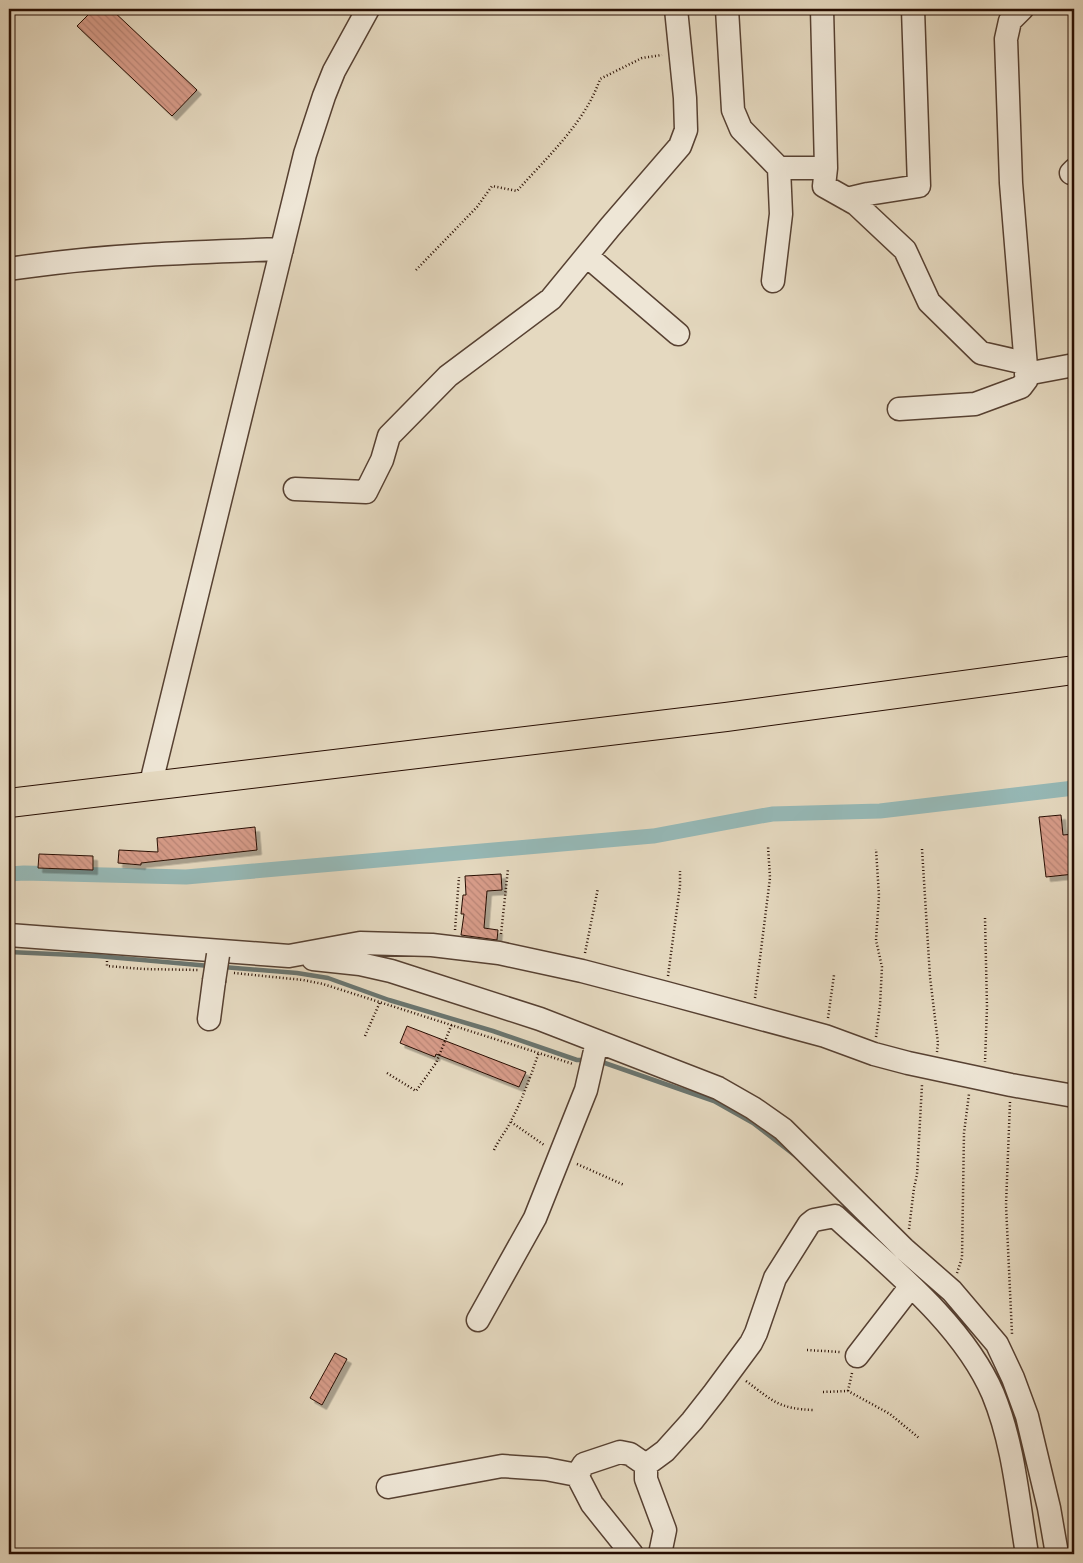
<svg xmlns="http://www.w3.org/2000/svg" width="1083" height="1563" font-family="'Gentium Book Plus',serif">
	<defs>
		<pattern id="building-back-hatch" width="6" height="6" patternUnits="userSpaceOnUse" patternTransform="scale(1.25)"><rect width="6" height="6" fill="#d69b88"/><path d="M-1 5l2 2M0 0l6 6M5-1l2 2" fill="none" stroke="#b88474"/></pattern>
		<filter id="shadow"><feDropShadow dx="4.5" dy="4.5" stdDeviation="0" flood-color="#0004"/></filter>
	</defs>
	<rect width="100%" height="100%" fill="#e5d9c0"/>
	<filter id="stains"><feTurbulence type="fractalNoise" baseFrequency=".004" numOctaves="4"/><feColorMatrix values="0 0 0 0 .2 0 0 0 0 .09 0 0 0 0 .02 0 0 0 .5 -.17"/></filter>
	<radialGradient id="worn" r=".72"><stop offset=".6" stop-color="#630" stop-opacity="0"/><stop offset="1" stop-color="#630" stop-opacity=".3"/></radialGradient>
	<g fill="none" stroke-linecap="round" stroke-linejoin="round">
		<path stroke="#6a756f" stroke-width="4.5" d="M9,952L97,956L210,966
			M223,967L297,973L328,978L389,1000L493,1031L577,1060H586
			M599,1061L714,1101L753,1123L797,1157"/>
		<path stroke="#96b9b7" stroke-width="15" d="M9,874L24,873L186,877L653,836L772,814L880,811L1074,788"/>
	</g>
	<path fill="url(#building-back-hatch)" stroke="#280e02" filter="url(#shadow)" d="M94,9H111L197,90L172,116L77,26Z
		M1061,815L1063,835L1074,834V874L1046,877L1039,817Z
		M255,827L257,850L141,863V865L118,863L119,850L158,852L157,838Z
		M39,854L93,856V870L38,868Z
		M501,874L502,890L487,891L484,928L498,930L497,940L461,935L464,914H461L463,895H466L465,876Z
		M407,1026L526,1072L519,1087L436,1054L435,1057L400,1043Z
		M335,1353L347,1359L322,1405L310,1398Z"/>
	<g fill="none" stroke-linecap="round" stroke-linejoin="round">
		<g stroke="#574132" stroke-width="25">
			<path id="minor" d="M727,9L733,110L741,129L779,168L781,214L773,281
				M822,9L826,168L824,186L856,204L905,250L929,302L981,353L1025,363
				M779,168H826
				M1071,173L1074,170
				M847,199L868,194L919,186L913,9
				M587,256L678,334
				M9,269C99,255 191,252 282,249
				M1026,374L1074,365
				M899,409L975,404L1021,387L1027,379L1011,183L1006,39L1010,21L1022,9
				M295,489L366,492L382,460L389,436L448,376L551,299L610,227L680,146L686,130L685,98L676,9
				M150,787L305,154L324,96L334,71L368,9
				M9,935L289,956L360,943L432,945L499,953L582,971L666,993L825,1036L874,1054L908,1063L1011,1085L1074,1096
				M313,959L360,964L391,971L540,1019L718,1088L753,1108L783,1129L904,1249L952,1291L997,1344L1013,1378L1027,1416L1049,1508L1057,1554
				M209,1019L214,981
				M478,1320L535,1218L586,1090L597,1042
				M857,1356L911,1286
				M577,1475L584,1464L620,1452L630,1454L646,1465
				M388,1487L502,1466L546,1469L577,1475L592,1504L632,1554
				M660,1554L665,1530L646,1479V1465L665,1451L692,1421L714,1393L751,1343L756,1333L775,1278L809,1224L814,1220L835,1216C890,1267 963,1324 993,1394C1014,1445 1018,1501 1027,1554"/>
		</g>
		<g stroke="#280e02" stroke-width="30">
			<path id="highway" d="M9,803L726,717L1074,670"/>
		</g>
		<path stroke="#280e02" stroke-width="2.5" stroke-dasharray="1 2.5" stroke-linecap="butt" d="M416,270L477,207L492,186L517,191C547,157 585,123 600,79L642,58L662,55
			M922,849L930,977L938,1043L937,1052
			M985,918L987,1007L985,1062
			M455,930L459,877
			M501,934L508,869
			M585,953L598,888
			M107,961V966L143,969L199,970
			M234,973L303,980L323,984L573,1064
			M668,976L680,886V871
			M755,998L770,878L768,846
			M828,1018L834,975
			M365,1036L380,1002
			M876,1037L880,1005L882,967L876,940L879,896L876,849
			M387,1073L416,1091L436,1063L452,1024
			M1010,1102L1006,1205L1012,1334
			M511,1122L544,1145
			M494,1150C499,1139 507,1130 512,1119C523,1098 531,1075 539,1052
			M577,1164L624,1185
			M909,1229L914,1188L917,1175L922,1085
			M957,1273L962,1258L964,1133L969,1094
			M807,1350L840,1352
			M746,1381C773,1401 779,1409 814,1410
			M848,1391L852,1373
			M823,1392L848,1391L890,1414L919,1438"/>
		<use href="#minor" stroke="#eee6d6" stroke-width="22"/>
		<use href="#highway" stroke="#e5d9c0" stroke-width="28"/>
		<g stroke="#574132" stroke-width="25" stroke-linecap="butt">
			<path id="minor-bridge" d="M214,981L218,955"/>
		</g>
		<use href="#minor-bridge" stroke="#eee6d6" stroke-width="22"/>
	</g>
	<rect width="1083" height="1563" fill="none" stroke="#e5d9c0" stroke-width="30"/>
	<rect x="10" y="10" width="1063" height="1543" fill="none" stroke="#280e02" stroke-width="2.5"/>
	<rect x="15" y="15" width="1053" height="1533" fill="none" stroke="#280e02"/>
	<rect width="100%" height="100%" filter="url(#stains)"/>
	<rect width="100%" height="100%" fill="url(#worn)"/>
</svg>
